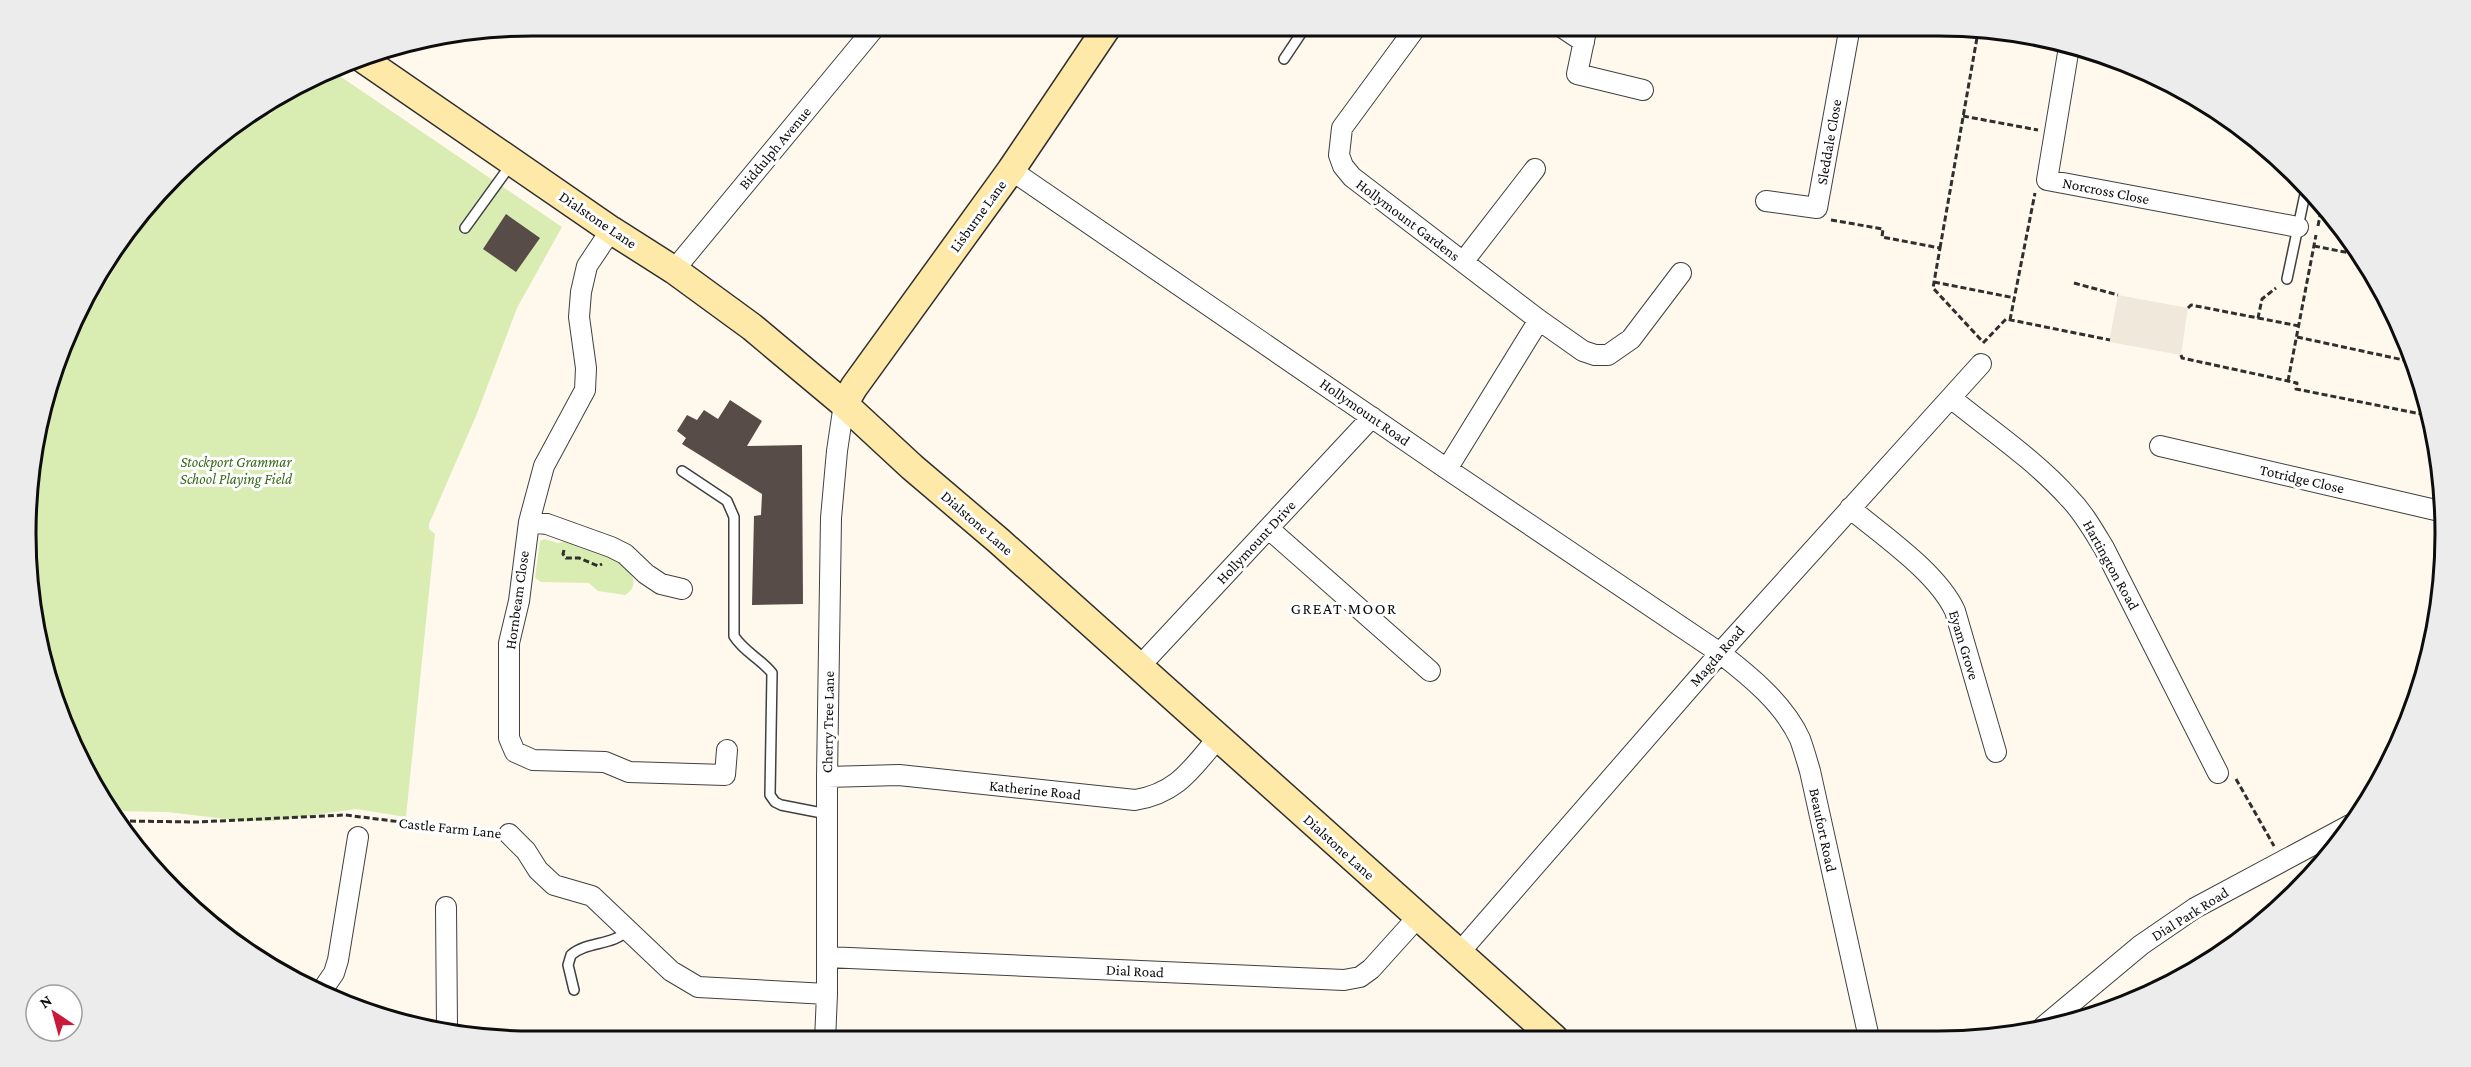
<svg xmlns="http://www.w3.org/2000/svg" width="2471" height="1067" font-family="'Crimson Pro',serif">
	<rect width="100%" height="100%" fill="#fff9ed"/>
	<path fill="#d9edb3" d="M331,70L562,227L517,308L476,416L429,524V529L435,534L406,817L356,809L273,821H243L167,812L113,811L93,787L53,697L30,600L35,435L68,347L147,214L199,151L259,108L270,115L292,88Z
		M545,539L558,543L568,541C579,549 591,547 603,552C619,558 648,581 625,595L598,591L589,583L541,582L535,578L540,541Z"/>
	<path fill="#f0e8db" d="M2118,295L2188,308L2181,355L2109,342Z"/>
	<path fill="#574c48" d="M506,214L540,238L516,272L483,249Z
		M730,400L762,421L747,446L802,445L803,604L752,605L754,516L761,515L762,494L682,444L686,438L677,431L687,415L697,420L704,410L718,419Z"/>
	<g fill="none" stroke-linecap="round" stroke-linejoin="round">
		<g stroke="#404040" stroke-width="12">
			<path id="lane" d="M1284,59L1306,26
				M465,228L512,163
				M2287,279L2305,194
				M682,471L727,501L734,517V636C744,652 760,658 772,673L770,795L775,802L781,805L827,814
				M574,990L568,965L571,955C587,941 613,946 628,930"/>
		</g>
		<g stroke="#404040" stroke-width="22">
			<path id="street" d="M1417,26L1342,128L1339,155L1343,166L1352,177L1539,320L1583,351L1595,355H1608L1631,339L1681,273
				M1560,26L1584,42
				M1587,26L1577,74L1643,90
				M2069,47L2047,180L2298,227
				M1011,170L1447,469L1720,653C1750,676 1784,704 1800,739C1804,750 1807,761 1810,771L1869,1038
				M1766,201L1817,208L1850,26
				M611,230L587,266L581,292L579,317L586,368L585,390L544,466L529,522L519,601L509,643V738L515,752L533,760L605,762L629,772L725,775L727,750
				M1463,262L1535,169
				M674,270L876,26
				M1951,398C1990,430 2035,460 2069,498C2083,512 2093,530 2104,548L2218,773
				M2160,446L2444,512
				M1447,469L1539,320
				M1850,508C1883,536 1937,572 1955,611L1996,752
				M529,522L547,524L611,547L625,554L646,574L661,584L682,589
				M1269,529L1430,671
				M1139,667L1372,417
				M827,777L899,775L1135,800C1178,793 1192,768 1218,738
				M509,834L526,851L538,870L554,885L592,896L671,971L698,987L827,994
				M446,907L447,1027
				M1459,953L1720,653L1981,364
				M827,957L1344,980L1360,977L1371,969L1417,918
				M321,992L334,973L338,960L358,837
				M2044,1026L2141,945L2195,908L2350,825
				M825,1041L827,994V777L831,518L837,451L844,404"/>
		</g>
		<g stroke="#2f2f2f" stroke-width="30">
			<path id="secondary" d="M360,57L611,230L674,270L752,327L844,404L912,467L999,541L1554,1038
				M844,404L854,387L1011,170L1108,26"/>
		</g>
		<path stroke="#2f2f2f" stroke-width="3" stroke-dasharray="6 3" stroke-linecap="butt" d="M1963,116L2038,130
			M1831,220L1883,229L1882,237L1940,248L1933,288L1983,342
			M2318,226L2322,205
			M2314,246L2360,255
			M1940,248L1978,32
			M1934,282L2015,298
			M2074,283L2118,295
			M2188,308L2191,305L2258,318L2262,299L2276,288
			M2258,318L2299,326
			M2010,320L2035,193
			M2297,337L2413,362
			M1983,343L2006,319L2110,340
			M2181,355L2182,358L2297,383L2296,389L2431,416
			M2288,381L2316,235
			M564,550L563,554L566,558H579L598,566L602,564
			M2236,779L2274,846
			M121,821L197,822L345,815L490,833"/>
		<use href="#lane" stroke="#fff" stroke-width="9"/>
		<use href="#street" stroke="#fff" stroke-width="20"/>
		<use href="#secondary" stroke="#ffe9a8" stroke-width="27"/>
	</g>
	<g text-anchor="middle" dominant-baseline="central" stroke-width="6" stroke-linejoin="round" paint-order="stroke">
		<g font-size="15" fill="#0d0d0d" stroke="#fff">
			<text transform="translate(1829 142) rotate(-80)">Sleddale Close</text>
			<text transform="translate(775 148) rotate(-50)">Biddulph Avenue</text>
			<text transform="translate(2106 191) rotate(11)">Norcross Close</text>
			<text transform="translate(978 216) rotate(-54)">Lisburne Lane</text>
			<text transform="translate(598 220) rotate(34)">Dialstone Lane</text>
			<text transform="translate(1408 220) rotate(37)">Hollymount Gardens</text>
			<text transform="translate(1365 412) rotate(35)">Hollymount Road</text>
			<text transform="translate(2302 479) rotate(13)">Totridge Close</text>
			<text transform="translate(977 523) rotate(41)">Dialstone Lane</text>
			<text transform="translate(1256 542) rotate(-47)">Hollymount Drive</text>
			<text transform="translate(2111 565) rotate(61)">Hartington Road</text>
			<text transform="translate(517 600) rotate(-82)">Hornbeam Close</text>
			<text transform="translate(1964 645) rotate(73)">Eyam Grove</text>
			<text transform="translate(1717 656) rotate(-49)">Magda Road</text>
			<text transform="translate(828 722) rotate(-89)">Cherry Tree Lane</text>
			<text transform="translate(1035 790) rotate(6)">Katherine Road</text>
			<text transform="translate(450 828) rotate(6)">Castle Farm Lane</text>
			<text transform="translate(1823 830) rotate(78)">Beaufort Road</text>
			<text transform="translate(1339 847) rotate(42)">Dialstone Lane</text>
			<text transform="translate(2190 914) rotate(-32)">Dial Park Road</text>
			<text transform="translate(1135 971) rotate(3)">Dial Road</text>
		</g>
		<g font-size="15" font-style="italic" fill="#356b18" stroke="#fff">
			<text x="236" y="462">Stockport Grammar<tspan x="236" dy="17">School Playing Field</tspan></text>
		</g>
		<g font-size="16" letter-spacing="1.5" fill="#0d0d0d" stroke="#fff">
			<text x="1344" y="608">GREAT MOOR</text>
		</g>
	</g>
	<path d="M0 0H2471V1067H0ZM533 36H1938A497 497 0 0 1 2435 533V534A497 497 0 0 1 1938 1031H533A497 497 0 0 1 36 534V533A497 497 0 0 1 533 36Z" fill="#ececec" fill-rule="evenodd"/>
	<path fill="none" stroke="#0d0d0d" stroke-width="3" d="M533 36H1938A497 497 0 0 1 2435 533V534A497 497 0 0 1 1938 1031H533A497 497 0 0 1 36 534V533A497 497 0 0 1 533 36Z"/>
	<g transform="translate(54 1013) rotate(324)"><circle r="28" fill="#ffffff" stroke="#9e9e9e" stroke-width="1.5"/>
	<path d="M0-4.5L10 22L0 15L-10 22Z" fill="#ca193a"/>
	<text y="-9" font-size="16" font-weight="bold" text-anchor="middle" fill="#0d0d0d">N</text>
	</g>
</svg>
